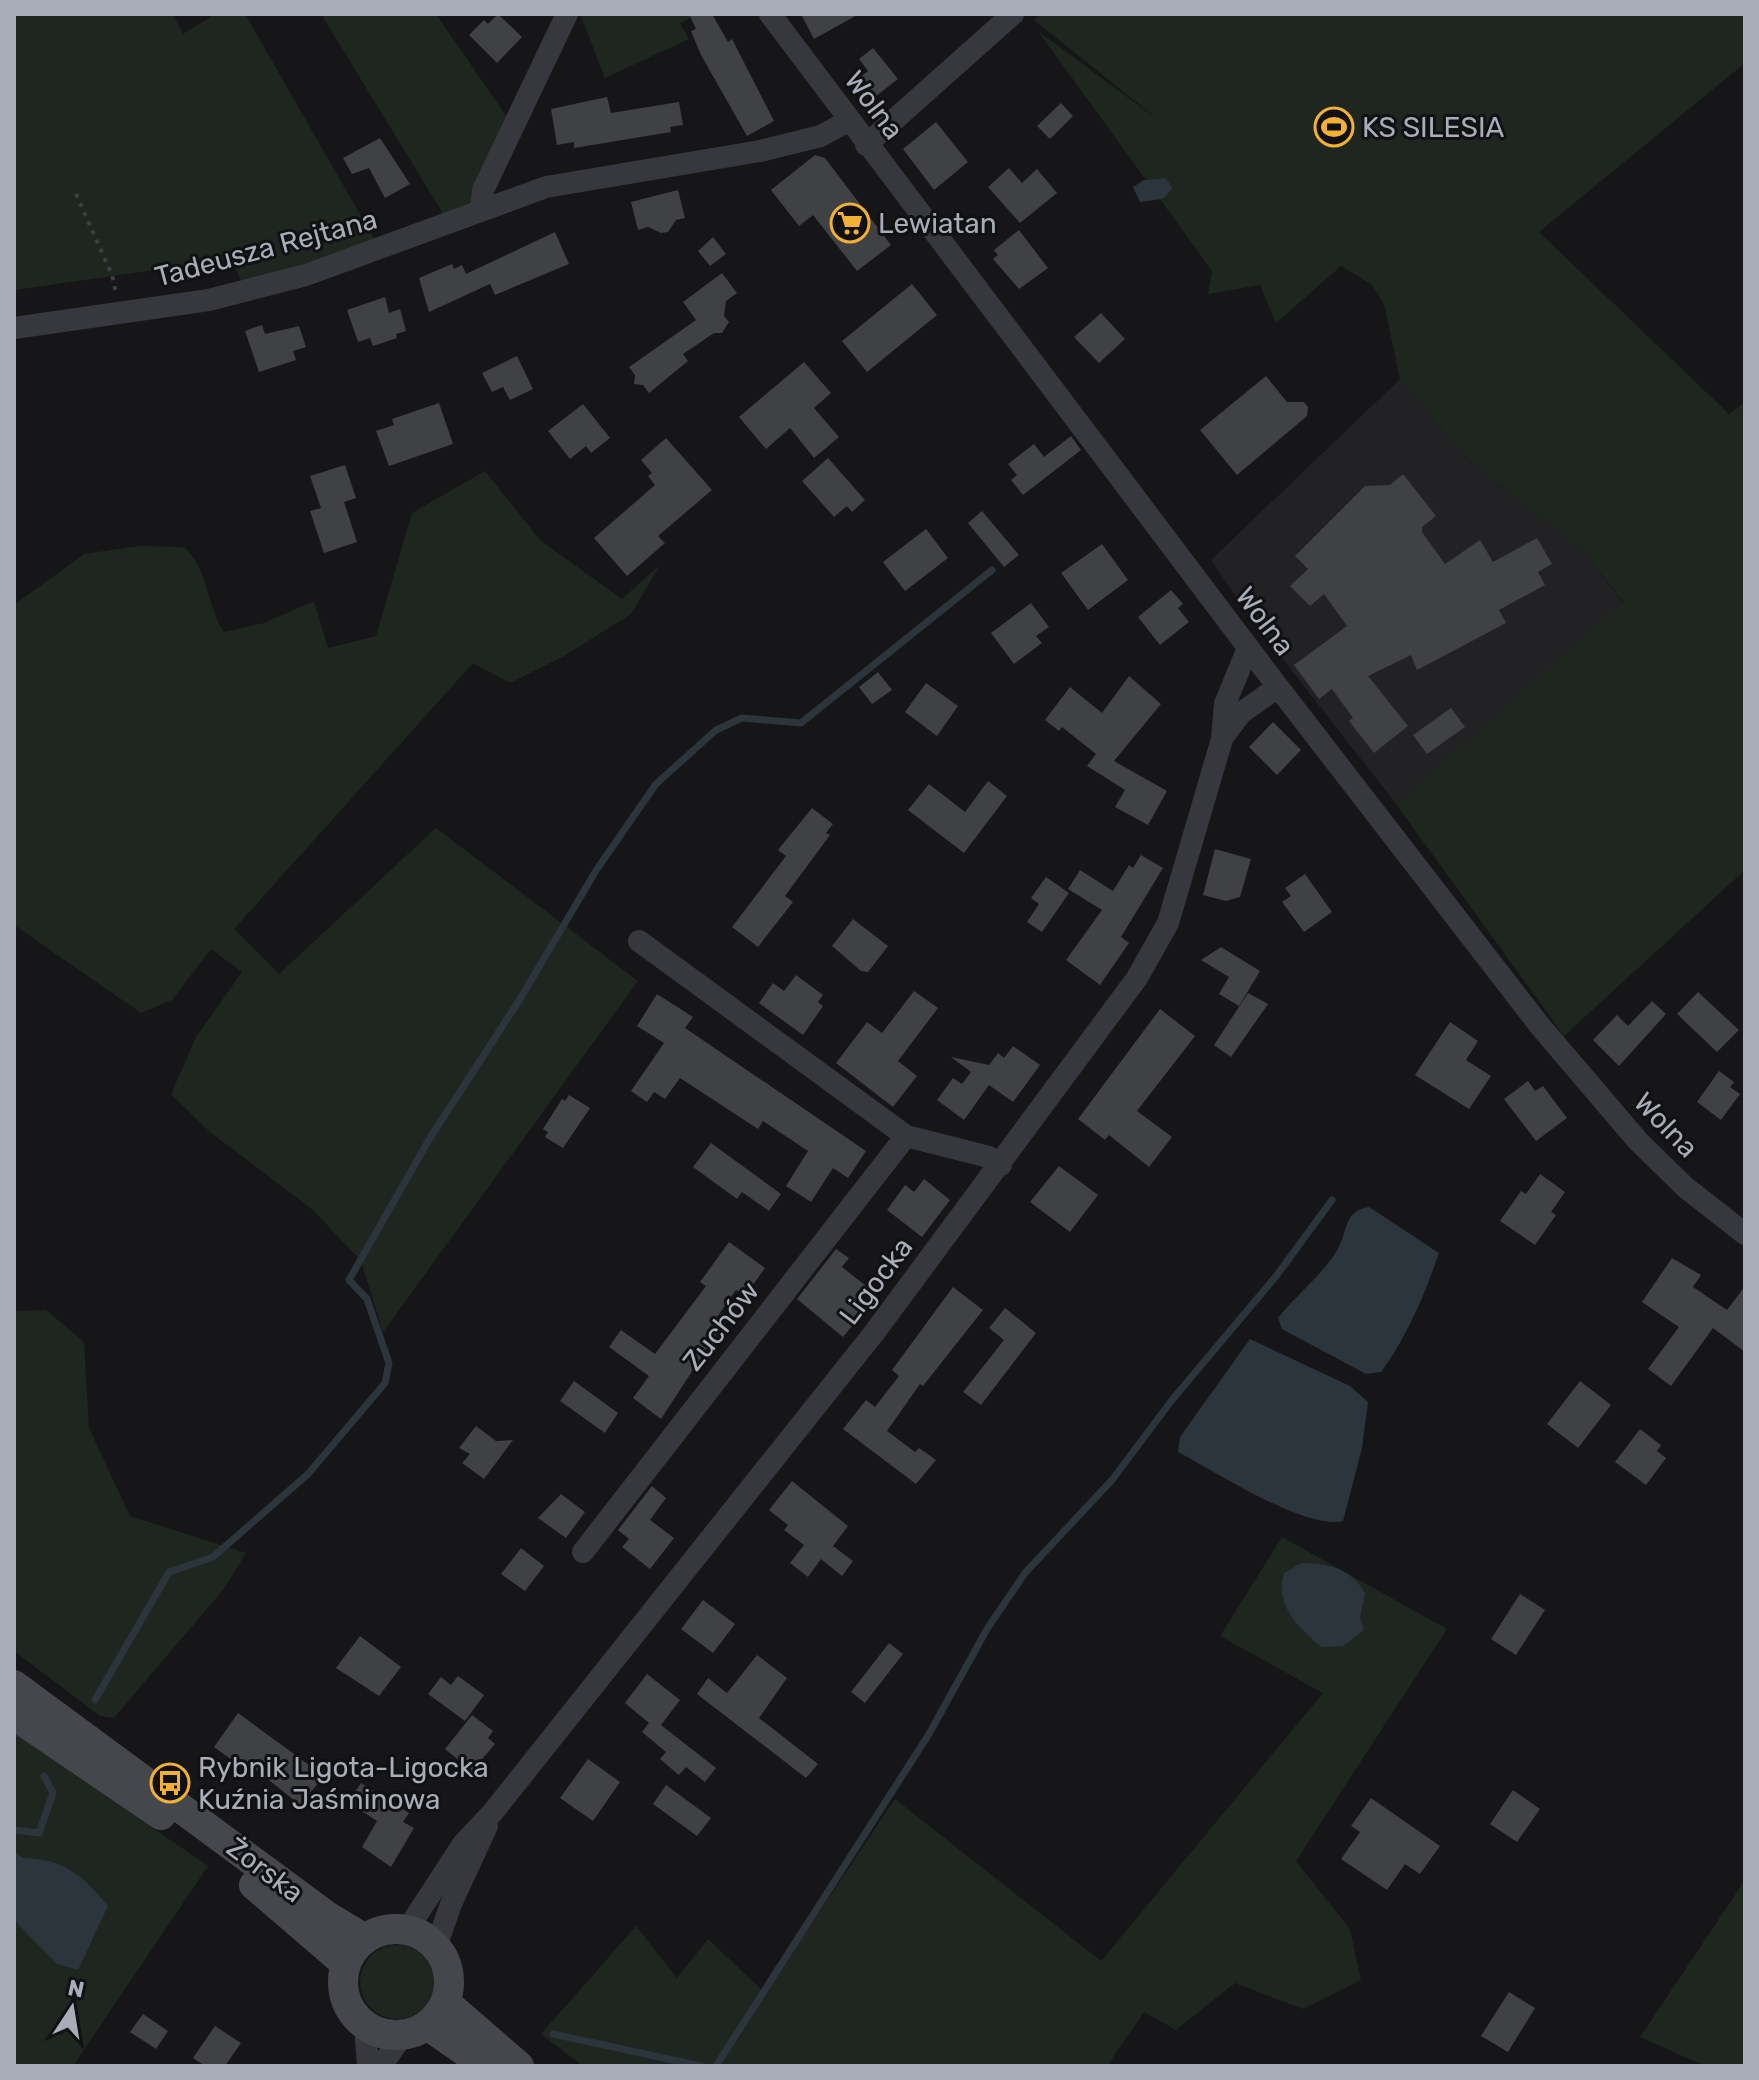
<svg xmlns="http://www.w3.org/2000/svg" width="1759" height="2080" font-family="Rubik,sans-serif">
	<rect width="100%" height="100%" fill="#161618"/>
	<path fill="#222225" d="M1400,379L1468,460L1585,553L1623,603L1396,804L1247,613L1211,560Z"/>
	<path fill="#1e261f" d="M14,14H173L183,34L215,14H245L376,242L242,283L231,259L14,290Z
		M321,14H436L509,120L470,205L445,217Z
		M580,14H697L680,23L689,39L605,78Z
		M1040,14H1745V63L1539,232L1729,414L1745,402V870L1564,1036L1396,804L1623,602L1585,553L1468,460L1400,379L1384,304L1372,285L1341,266L1276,323L1260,285L1208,294L1212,271L1038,31L1161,122L1034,20Z
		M485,471L541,541L622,599L660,565L631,614L564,656L510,683L473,663L234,929L279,974L436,828L638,981L383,1332L361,1261L313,1210L210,1132L171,1094L196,1037L242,972L211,949L172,1000L141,1013L14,925V605L84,554L139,546L184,547C209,570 205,601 224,632L264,623L314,601L328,648L376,636L412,513Z
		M46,1310L84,1342L89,1428L130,1516L246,1553L223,1590L114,1718L100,1716L14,1651V1311Z
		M1282,1537L1447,1629L1296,1861L1350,1929L1361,1980L1303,2009L1235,1983L1176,2030L1144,2012L1107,2066H583L541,2034L636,1926L677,1978L708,1939L765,1993L895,1799L1101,1961L1323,1693L1220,1636Z
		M14,1732L208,1866L73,2066H14Z
		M1745,1880V2066H1705L1640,2037Z
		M360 1982a37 37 0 1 1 74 0a37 37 0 1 1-74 0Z"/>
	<path fill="#2c353c" d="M1166,178L1173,189L1162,199L1140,202L1133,187L1144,180Z
		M1369,1207L1439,1253C1424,1296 1408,1335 1381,1372L1366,1374L1282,1329L1278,1318C1296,1295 1321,1276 1336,1252C1349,1232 1342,1211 1369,1207Z
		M1250,1339L1350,1386L1368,1402L1362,1448L1343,1521C1304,1530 1215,1471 1178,1452L1180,1437Z
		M1302,1563C1329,1563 1351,1569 1365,1593L1360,1617L1364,1630L1343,1646L1322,1647C1298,1628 1274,1604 1284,1573Z
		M14,1851L23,1858C65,1859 82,1875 108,1906L78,1970L57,1964L14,1920Z"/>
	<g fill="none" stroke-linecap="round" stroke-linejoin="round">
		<path stroke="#2c353c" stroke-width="7" d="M95,1700L169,1572L213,1557L308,1474L385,1383L389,1363L367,1299L349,1280L430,1138L520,999L597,869L656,784L716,730L742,718L801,723L992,570
			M14,1830L39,1833L53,1793L44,1776
			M553,2034L701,2066
			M716,2066L929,1734L987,1629L1025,1573L1112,1480L1172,1400L1277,1275L1332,1200"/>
	</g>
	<path fill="#404145" d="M498,14L522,37L497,63L469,35L484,20L488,24Z
		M689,14H712L728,42L732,39L774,121L747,136L701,55L691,31L696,29Z
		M801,14H859L814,39Z
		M873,48L898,79L871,100L855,81L868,71L859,59Z
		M607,97L611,113L679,102L683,125L670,127L671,132L574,148V142L557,145L551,109Z
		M1061,103L1073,116L1050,139L1037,126Z
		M936,122L968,162L934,190L903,149Z
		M380,138L410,184L385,198L369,168L352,174L343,158Z
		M815,155L825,158L891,245L857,271L813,215L799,226L771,190Z
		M1009,168L1022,183L1037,169L1057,193L1020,223L988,187Z
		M678,190L685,218L676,220L668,232L661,233L648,227L638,230L631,202Z
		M1019,230L1048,268L1019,289L993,259L998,255L994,250Z
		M555,232L569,264L495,295L490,284L429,312L419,278L452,264L454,269L462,265L466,274Z
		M713,237L726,254L710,266L698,251Z
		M722,273L737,293L726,301L724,316L729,322L722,333H714L683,354L688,361L649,393L643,385L634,384L635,375L629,367L696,320L683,302Z
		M912,284L937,315L867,372L842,341Z
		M385,297L389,313L400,309L406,331L396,334L397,338L373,346L370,338L358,342L347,310Z
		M1101,313L1125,339L1099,363L1074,337Z
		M262,325L265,334L299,326L306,347L293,351L296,360L259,372L245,331Z
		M517,356L533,389L510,400L503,387L492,392L482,373Z
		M804,362L831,393L814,408L839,437L814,458L790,428L766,449L739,417Z
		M1266,376L1287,402H1304L1308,407L1307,416L1237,475L1200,430Z
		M439,403L453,444L389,466L376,431L394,425L392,419Z
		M583,404L610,438L591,453L586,446L570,459L548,431Z
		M1071,436L1081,450L1023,495L1011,480L1017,475L1008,464L1034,444L1044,457Z
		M666,438L712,490L658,536L665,543L627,576L594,538L655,485L648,476L652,473L641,460Z
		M828,458L865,500L852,512L847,506L834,517L802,481Z
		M345,465L356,498L344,502L357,542L324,553L310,511L321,508L310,476Z
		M1403,474L1436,516L1422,527V532L1445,564L1480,540L1493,562L1537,538L1552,564L1538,572L1545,585L1499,610L1506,623L1417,670L1411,655L1368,676L1408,726L1374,753L1349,721L1353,718L1332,689L1319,699L1294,665L1347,626L1324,594L1310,606L1290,586L1308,569L1295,556L1365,486L1390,485Z
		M982,511L1019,555L1004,567L968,523Z
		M926,529L948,558L905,591L883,562Z
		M1102,544L1128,580L1088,610L1061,573Z
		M1171,590L1183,604L1178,608L1189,622L1160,645L1138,617Z
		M1031,603L1049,627L1036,636L1042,643L1014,664L991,633Z
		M878,672L892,690L872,704L859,687Z
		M1129,676L1161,704L1114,761L1167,791L1148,825L1115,807L1125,790L1087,766L1096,754L1062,727L1059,731L1045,720L1070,687L1102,713Z
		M926,683L958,706L937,736L905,712Z
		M1451,708L1465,727L1427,754L1413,735Z
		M1273,722L1301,750L1277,775L1249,747Z
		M988,781L1007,796L964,853L908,810L929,784L965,812Z
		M812,808L833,824L826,833L830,835L785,896L793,902L758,947L732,927L786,856L778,850Z
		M1215,849L1251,859L1240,897L1226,901L1203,895Z
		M1141,855L1163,868L1121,937L1129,943L1100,985L1066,960L1102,910L1068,889L1080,870L1113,891L1129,865L1133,868Z
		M1305,874L1332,912L1304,932L1282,902L1291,896L1285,888Z
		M1046,877L1069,893L1042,932L1027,922L1039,904L1031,898Z
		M853,919L888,946L868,972L861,971L832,946Z
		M1221,947L1260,971L1239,1006L1219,994L1229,977L1201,960Z
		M796,975L823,995L818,1002L823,1006L803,1035L759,1003L773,983L784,991Z
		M914,991L938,1008L898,1061L917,1076L893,1107L836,1063L867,1022L882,1033Z
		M1698,992L1739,1030L1717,1052L1677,1014Z
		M1248,993L1268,1004L1231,1057L1214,1045Z
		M657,994L693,1017L685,1028L866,1151L848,1178L833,1168L811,1202L786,1186L808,1151L763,1121L758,1129L680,1078L665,1099L654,1092L647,1102L631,1091L664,1043L637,1026Z
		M1652,1001L1666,1014L1619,1066L1593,1040L1617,1015L1628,1026Z
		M1160,1009L1195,1036L1137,1111L1172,1137L1149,1167L1109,1135L1105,1140L1078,1119Z
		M1450,1022L1478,1041L1466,1060L1491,1076L1469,1109L1415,1075Z
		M1013,1046L1040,1065L1013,1102L989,1085L964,1120L937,1100L953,1078L962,1084L971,1072L951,1057L989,1065L998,1053L1004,1058Z
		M1719,1071L1734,1082L1730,1087L1740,1094L1721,1120L1697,1102Z
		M1528,1081L1535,1091L1543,1086L1567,1118L1536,1141L1504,1099Z
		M569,1095L590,1108L563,1148L545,1137L548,1132L543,1129L562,1099L565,1101Z
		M711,1143L781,1194L769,1211L742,1192L737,1199L693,1167Z
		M1059,1166L1098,1195L1070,1232L1030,1202Z
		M1540,1174L1565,1192L1551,1212L1556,1215L1535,1245L1500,1221L1521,1191L1526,1194Z
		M924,1179L950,1200L922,1237L887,1210L905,1185L914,1192Z
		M729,1242L765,1268L745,1296L736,1290L710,1327L717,1333L661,1419L633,1398L649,1376L609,1347L621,1330L655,1354L706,1286L700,1282Z
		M836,1249L849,1258L842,1267L870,1289L863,1298L870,1304L843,1337L797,1299Z
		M1672,1258L1701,1275L1693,1287L1727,1310L1745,1286V1352L1713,1328L1671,1386L1648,1369L1679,1327L1642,1302Z
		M953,1287L983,1310L923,1386L920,1384L887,1431L915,1452L919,1448L936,1460L916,1484L843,1429L866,1400L875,1407L899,1376L892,1370Z
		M1005,1308L1036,1333L981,1405L963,1392L1004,1340L989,1328Z
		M574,1381L618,1413L605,1433L560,1401Z
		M1580,1381L1611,1405L1578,1448L1547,1424Z
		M476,1426L496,1441L513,1440L484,1479L462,1463L470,1454L459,1448Z
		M1640,1429L1661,1445L1657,1451L1666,1458L1646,1485L1615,1462Z
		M792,1481L848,1526L833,1546L853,1561L842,1576L821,1559L808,1577L790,1563L804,1545L784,1530L788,1525L769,1510Z
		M652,1486L666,1498L650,1520L674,1538L650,1569L622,1547L629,1539L618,1530Z
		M561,1494L585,1512L566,1538L538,1518Z
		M521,1548L544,1566L525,1591L501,1574Z
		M1520,1594L1545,1610L1516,1655L1491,1639Z
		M703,1600L735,1624L713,1653L681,1629Z
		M360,1636L401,1667L379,1696L336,1668Z
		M889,1643L903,1654L865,1703L851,1692Z
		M757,1655L787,1678L759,1718L818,1764L806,1778L697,1694L708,1678L727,1693Z
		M647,1674L680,1700L661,1725L716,1768L705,1782L686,1767L679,1775L660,1759L666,1752L642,1732L649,1723L625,1703Z
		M458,1676L484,1695L465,1721L428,1694L441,1677L451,1685Z
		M238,1713L324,1776L300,1805L254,1768L250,1773L214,1747Z
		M472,1715L493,1731L488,1738L495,1744L472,1771L445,1749Z
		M588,1759L620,1782L593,1821L560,1798Z
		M361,1783L409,1813L403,1822L414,1828L391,1867L362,1847L377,1821L348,1802Z
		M666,1785L711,1818L697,1836L653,1804Z
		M1513,1790L1540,1809L1517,1842L1490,1824Z
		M1371,1798L1440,1846L1420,1874L1405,1864L1387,1890L1341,1859L1360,1832L1351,1826Z
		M1509,1992L1535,2008L1508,2052L1481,2036Z
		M143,2014L168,2031L156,2049L130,2032Z
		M215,2026L241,2043L225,2066H205L193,2058Z"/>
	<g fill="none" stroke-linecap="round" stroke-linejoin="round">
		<path stroke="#3d3f44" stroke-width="4" stroke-dasharray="4 6" stroke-linecap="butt" d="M76,194L112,275L116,293"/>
		<path stroke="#37383d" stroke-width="22" d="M770,14L1278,687L1540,1026L1638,1141L1685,1187L1745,1234
			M866,145L1013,14
			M481,209L483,190L567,14
			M14,328L209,300L306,275L546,187L760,151L821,136L848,121
			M1223,737L1241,713L1278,687
			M639,941L906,1136L989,1157L1001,1165
			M583,1552L906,1136
			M407,1930L463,1844L493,1812L874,1333L1137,978L1168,923L1222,739L1225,704L1248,648
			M436,1947L451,1904L487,1826
			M365,2026L368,2066
			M381,2066L403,2035"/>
		<path stroke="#45474d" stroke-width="30" d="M14,1685L327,1916L365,1939
			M14,1715L161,1815
			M254,1885L346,1964
			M343 1982a53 53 0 1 1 106 0a53 53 0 1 1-106 0Z
			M445,2002L519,2066
			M427,2025L486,2066"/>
	</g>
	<defs>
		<g id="stadium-ring" transform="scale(2)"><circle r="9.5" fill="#111113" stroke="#f2b134" stroke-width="1.5"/><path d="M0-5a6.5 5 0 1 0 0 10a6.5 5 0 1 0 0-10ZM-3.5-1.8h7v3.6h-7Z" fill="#f2b134"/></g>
		<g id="supermarket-ring" transform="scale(2)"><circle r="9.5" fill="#111113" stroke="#f2b134" stroke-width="1.5"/><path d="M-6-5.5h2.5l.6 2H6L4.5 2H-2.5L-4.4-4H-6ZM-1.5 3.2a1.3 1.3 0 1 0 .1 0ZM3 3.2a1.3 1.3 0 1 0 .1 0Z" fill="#f2b134"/></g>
		<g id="bus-ring" transform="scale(2)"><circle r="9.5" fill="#111113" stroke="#f2b134" stroke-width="1.5"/><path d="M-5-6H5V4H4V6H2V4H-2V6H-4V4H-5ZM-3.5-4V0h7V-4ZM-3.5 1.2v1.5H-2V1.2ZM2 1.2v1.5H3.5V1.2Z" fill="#f2b134"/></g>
	</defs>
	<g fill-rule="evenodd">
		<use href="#stadium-ring" x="1334" y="127"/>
		<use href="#supermarket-ring" x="850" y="223"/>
		<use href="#bus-ring" x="170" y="1783"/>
	</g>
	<g text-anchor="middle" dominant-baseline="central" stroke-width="6" stroke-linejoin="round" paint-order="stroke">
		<g font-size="28" fill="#a8adb8" stroke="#111113">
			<text transform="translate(874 105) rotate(53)">Wolna</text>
			<text transform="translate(266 248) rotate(-15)">Tadeusza Rejtana</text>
			<text transform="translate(1265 621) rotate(53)">Wolna</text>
			<text transform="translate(1666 1125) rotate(46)">Wolna</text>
			<text transform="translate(876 1281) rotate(-53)">Ligocka</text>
			<text transform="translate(721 1326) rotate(-52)">Zuchów</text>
			<text transform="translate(265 1870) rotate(37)">Żorska</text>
		</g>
		<g font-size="28" fill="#a8adb8" stroke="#111113" text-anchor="start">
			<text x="1362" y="127">KS SILESIA</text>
			<text x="878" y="223">Lewiatan</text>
			<text x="198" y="1767">Rybnik Ligota-Ligocka<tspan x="198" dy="32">Kuźnia Jaśminowa</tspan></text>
		</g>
	</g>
	<rect width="1759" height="2080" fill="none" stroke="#a8adb8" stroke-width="32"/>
	<g transform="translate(72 2008) rotate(12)" stroke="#111113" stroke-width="6" paint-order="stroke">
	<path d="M0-6L14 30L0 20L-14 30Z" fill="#a8adb8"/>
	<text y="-12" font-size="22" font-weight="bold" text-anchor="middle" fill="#a8adb8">N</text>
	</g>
</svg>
